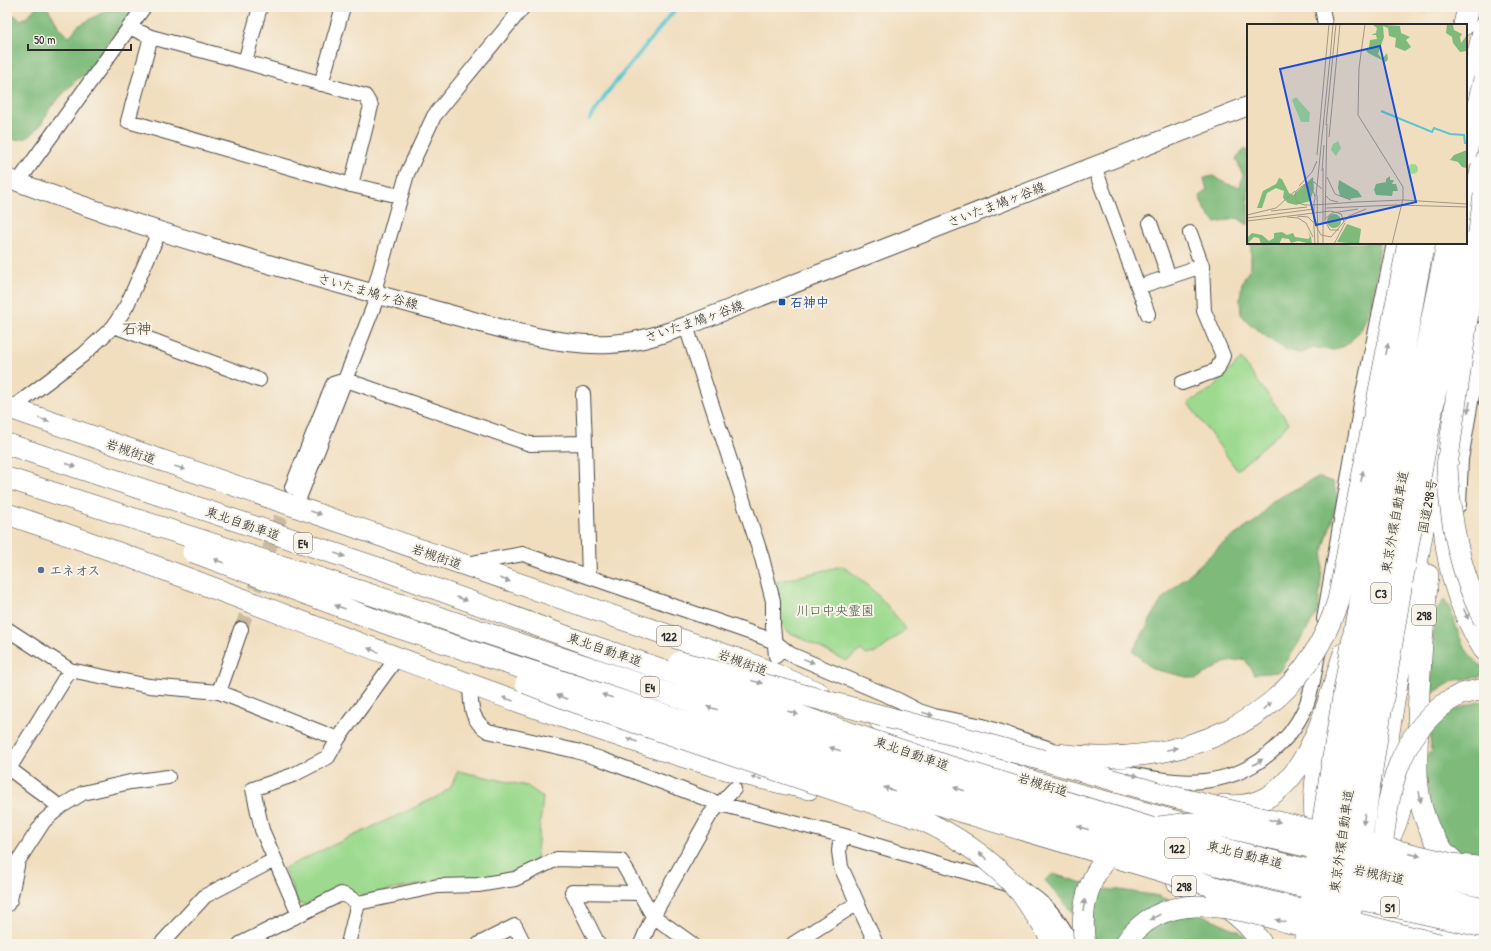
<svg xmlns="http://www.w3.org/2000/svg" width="1491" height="951" font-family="'Patrick Hand','Klee One',sans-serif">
	<rect width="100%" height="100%" fill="#f7f3e8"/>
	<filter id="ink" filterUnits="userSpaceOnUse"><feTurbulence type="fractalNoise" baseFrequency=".025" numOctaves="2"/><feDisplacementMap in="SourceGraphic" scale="8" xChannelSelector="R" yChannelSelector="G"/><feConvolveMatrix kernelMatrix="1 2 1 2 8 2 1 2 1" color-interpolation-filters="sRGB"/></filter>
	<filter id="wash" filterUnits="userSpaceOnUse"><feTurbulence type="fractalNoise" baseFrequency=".012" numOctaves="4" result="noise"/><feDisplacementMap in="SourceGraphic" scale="16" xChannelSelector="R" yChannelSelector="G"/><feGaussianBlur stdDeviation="0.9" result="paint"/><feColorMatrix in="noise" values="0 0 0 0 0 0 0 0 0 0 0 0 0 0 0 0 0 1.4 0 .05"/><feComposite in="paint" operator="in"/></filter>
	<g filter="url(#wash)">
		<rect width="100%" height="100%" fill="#f1debf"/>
		<path fill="#9dda8f" stroke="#64825d" d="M1417,7H1441L1439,10L1425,12Z
			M1241,359L1289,423L1277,435L1237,470L1188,403L1213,388Z
			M842,566C869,583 887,604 906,629L878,652L866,655L861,650L846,661L787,631L781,621L776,582Z
			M458,771L527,786L543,797L536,860L521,870L495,877L438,881L362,896L343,887L305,905L298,903L284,868L439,796L450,788Z"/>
		<path fill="#7eba7a" stroke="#547252" d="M36,7H47C55,18 58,30 69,37L78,26L107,10L117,11L124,7H135L120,29L112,36L92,68L75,81L50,108L41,125L27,138L13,140L7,139V10L21,20L27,17Z
			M1245,149L1248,151V225L1238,218L1216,223C1208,215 1202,208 1200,196L1207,191L1204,178L1213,176L1227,184L1240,187L1243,175L1236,159Z
			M1251,243H1380L1372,301L1362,328L1348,344L1334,350L1314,348L1300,353L1286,350L1272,341L1249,323L1241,314L1240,299L1242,283L1251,266Z
			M1318,477L1333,482L1338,501L1324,547L1318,612L1280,672L1254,674L1245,659L1224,663L1196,679L1152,669L1133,651L1162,599L1225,542L1260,518L1271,502Z
			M1444,600C1453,612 1455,625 1460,638C1465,651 1474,660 1484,668L1480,677L1455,680L1431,694L1433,630L1437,609Z
			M1484,701V857L1464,854L1448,848L1433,824L1423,761L1431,751C1430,743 1430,734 1434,727C1442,714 1470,703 1484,701Z
			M1053,874L1102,889L1119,890L1159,896L1239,931L1251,944H1099L1045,880Z"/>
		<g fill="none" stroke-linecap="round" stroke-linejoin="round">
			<path stroke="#59c6d0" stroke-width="4" d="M590,119L607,93L677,7"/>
		</g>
	</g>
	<g filter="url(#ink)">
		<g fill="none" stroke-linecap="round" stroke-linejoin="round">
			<path stroke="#c9baa1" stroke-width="14" stroke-dasharray="14 7" stroke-linecap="butt" d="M241,629L288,496"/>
			<path stroke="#c9baa1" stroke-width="21" stroke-dasharray="21 10" stroke-linecap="butt" d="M1369,863L1377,804"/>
			<g stroke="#494641" stroke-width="16">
				<path id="minor" d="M1322,7L1325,25
					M129,27L151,37L245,62L260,7
					M151,37L128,121L351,185L400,196
					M245,62L365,96L371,106L351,185
					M321,84L343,7
					M1094,166L1148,314
					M18,182L144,7
					M1150,223L1169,277
					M1138,287L1202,266
					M114,326L259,380
					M686,326L762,558L773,601V626L776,656
					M1182,383L1217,370L1223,356L1204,311L1202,266L1190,233
					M583,394L585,443
					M11,409L83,355L114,326L127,305L159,232
					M292,487L333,384L346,380L530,444L585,443L589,577
					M1459,505L1461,459L1484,327
					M296,506L378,295L376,284L407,174L434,116L523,7
					M467,564L523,554L760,636L775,642L790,654L898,700L919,711L934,716L983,726L1065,754
					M1324,619L1363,393L1394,243
					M7,629L70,670L149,686L219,692L241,629
					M470,686C471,705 470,720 488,731L576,751L601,759L720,804L710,815L653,916L641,944
					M219,692L338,739L396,659
					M7,767L60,807
					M1117,771C1172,784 1224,792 1270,753C1285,741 1297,726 1305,708C1313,690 1315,668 1319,649
					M7,772L70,670
					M734,789L720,804L841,835L1021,888C1046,903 1059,918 1072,944
					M841,835L839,851L841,867L876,944
					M7,905L10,900L18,861L44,821L60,807L83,793L130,782L168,777
					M299,915L262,830L253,789L293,775L328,757L338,739
					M161,944L205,896L274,860
					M240,944L341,894L347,896L358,903
					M348,944L358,903L438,886L478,885L515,879L557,859L621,861L653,916L692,944
					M479,944L515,926L524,944
					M598,944L572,892L640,893
					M793,944L856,904"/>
			</g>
			<g stroke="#494641" stroke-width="20">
				<path id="major" d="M7,178C144,230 285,270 427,308C485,323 550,347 610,344C636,343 662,334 686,326L1248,106"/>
			</g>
			<g stroke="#494641" stroke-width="22">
				<path id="highway" d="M1464,25L1468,7
					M1466,102L1484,28
					M1466,238L1484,156
					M1412,360L1436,243
					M7,407L749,663L819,693
					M1443,507C1444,557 1457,607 1484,650
					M7,514C193,576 374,653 560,716C642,744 724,772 809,789
					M1428,575C1423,625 1419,674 1418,724C1417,755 1414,787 1425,818C1432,839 1445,857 1465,869
					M1447,702L1461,694L1484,689
					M880,721L973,761L1035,782L1186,824
					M1377,804L1419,552L1447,395
					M1223,805C1302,816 1325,710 1344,653
					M1318,837C1310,802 1317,769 1323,735
					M1380,853C1400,827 1404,796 1407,764
					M1174,865L1327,905L1484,943
					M1177,882C1211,897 1242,912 1262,944
					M1021,893L1055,944"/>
			</g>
			<use href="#minor" stroke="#fff" stroke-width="14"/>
			<use href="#major" stroke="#fff" stroke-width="18"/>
			<use href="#highway" stroke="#fff" stroke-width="21"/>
			<g stroke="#494641" stroke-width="22" stroke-linecap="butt">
				<path id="highway-bridge" d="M1466,154L1484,79
					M1484,195L1447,466C1450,521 1459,571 1484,620
					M7,444L378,568L596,647L945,765L1201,843L1300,868L1484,909
					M7,478L369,594L940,784L1078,826L1150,848L1296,885L1484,927
					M193,552L390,625L959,811L1239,894L1439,944
					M680,662L954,735L1166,795L1452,864L1484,868
					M526,683L569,700L920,819C960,837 992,860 1021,893
					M1056,754C1177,770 1300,725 1338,600L1408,243
					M1159,827L1190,823L1225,827L1435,877L1484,887
					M1380,861C1389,798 1391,744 1447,702
					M1085,944C1079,908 1089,872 1117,847
					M1125,944C1163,886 1234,908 1288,922C1316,929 1345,937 1374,944
					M1304,944C1338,712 1380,482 1422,252
					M1325,944C1360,709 1399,475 1447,243
					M1346,944C1380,710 1417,475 1465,243"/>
			</g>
			<use href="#highway-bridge" stroke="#fff" stroke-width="21"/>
		</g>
		<defs><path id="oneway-solid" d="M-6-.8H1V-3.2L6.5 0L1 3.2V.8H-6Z"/></defs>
		<g fill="#a0a0a0">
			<use href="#oneway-solid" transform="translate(1387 349) rotate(-79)"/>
			<use href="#oneway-solid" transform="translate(1469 407) rotate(101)"/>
			<use href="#oneway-solid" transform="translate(44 420) rotate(19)"/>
			<use href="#oneway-solid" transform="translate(71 465) rotate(18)"/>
			<use href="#oneway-solid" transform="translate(180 468) rotate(19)"/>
			<use href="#oneway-solid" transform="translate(1362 476) rotate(-79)"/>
			<use href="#oneway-solid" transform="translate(316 513) rotate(19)"/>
			<use href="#oneway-solid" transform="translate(340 555) rotate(19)"/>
			<use href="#oneway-solid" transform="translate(219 561) rotate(-160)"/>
			<use href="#oneway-solid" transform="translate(505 580) rotate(19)"/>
			<use href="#oneway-solid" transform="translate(462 599) rotate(20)"/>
			<use href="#oneway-solid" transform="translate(340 607) rotate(-160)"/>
			<use href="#oneway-solid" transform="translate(1466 614) rotate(67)"/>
			<use href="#oneway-solid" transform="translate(373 650) rotate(-159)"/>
			<use href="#oneway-solid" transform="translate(809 661) rotate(21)"/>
			<use href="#oneway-solid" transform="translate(757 682) rotate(15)"/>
			<use href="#oneway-solid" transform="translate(607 696) rotate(-162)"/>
			<use href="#oneway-solid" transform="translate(562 697) rotate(-158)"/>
			<use href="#oneway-solid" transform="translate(508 699) rotate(-161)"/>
			<use href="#oneway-solid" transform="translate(1267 706) rotate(-39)"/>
			<use href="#oneway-solid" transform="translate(712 708) rotate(-162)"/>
			<use href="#oneway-solid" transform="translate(793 713) rotate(19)"/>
			<use href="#oneway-solid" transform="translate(928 714) rotate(18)"/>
			<use href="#oneway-solid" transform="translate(632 740) rotate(-161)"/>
			<use href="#oneway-solid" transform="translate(835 749) rotate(-162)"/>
			<use href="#oneway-solid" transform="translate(1172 749) rotate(-12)"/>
			<use href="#oneway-solid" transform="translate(1258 762) rotate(-33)"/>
			<use href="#oneway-solid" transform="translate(1133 775) rotate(12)"/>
			<use href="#oneway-solid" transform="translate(756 778) rotate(-167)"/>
			<use href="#oneway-solid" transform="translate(889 789) rotate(-162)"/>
			<use href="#oneway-solid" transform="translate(959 789) rotate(-163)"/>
			<use href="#oneway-solid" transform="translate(1420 797) rotate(81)"/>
			<use href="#oneway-solid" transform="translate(1364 819) rotate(98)"/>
			<use href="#oneway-solid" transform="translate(1275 821) rotate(13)"/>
			<use href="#oneway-solid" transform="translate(1083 828) rotate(-163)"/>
			<use href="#oneway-solid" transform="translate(1415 855) rotate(13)"/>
			<use href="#oneway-solid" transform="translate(983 856) rotate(-141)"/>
			<use href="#oneway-solid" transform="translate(1084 905) rotate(-80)"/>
			<use href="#oneway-solid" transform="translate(1155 917) rotate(153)"/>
			<use href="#oneway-solid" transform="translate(1281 921) rotate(-166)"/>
		</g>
	</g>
	<rect fill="#1a4fb4" stroke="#f7f3e8" stroke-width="1.5" x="778" y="298" width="8" height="8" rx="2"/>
	<circle fill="#5c6f8a" stroke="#f7f3e8" stroke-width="1.5" cx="41" cy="570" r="4"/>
	<g text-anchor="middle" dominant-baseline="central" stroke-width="4" stroke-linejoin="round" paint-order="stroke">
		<g fill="#f7f3e8" stroke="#686764" stroke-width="1">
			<rect x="294" y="533" width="18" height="20" rx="3"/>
			<rect x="1371" y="583" width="20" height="20" rx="3"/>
			<rect x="1412" y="605" width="24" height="20" rx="3"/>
			<rect x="657" y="626" width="24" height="20" rx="3"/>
			<rect x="641" y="677" width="18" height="20" rx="3"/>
			<rect x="1165" y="838" width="24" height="20" rx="3"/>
			<rect x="1172" y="876" width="24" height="20" rx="3"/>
			<rect x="1381" y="897" width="18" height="20" rx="3"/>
		</g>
		<g font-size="12" font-weight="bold" fill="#2b2b2b">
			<text x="303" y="543">E4</text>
			<text x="1381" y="593">C3</text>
			<text x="1424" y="615">298</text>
			<text x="669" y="636">122</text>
			<text x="650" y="687">E4</text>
			<text x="1177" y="848">122</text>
			<text x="1184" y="886">298</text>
			<text x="1390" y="907">S1</text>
		</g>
		<g font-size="13" fill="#2b2b2b" stroke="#f7f3e8">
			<text transform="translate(996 204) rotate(-21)">さいたま鳩ヶ谷線</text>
			<text transform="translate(368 291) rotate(15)">さいたま鳩ヶ谷線</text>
			<text transform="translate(694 321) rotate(-19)">さいたま鳩ヶ谷線</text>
			<text transform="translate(131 451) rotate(19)">岩槻街道</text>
			<text transform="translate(1427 506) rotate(-80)">国道298号</text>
			<text transform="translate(1394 522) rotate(-80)">東京外環自動車道</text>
			<text transform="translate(243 523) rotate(19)">東北自動車道</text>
			<text transform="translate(437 556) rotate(19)">岩槻街道</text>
			<text transform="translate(605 649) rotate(19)">東北自動車道</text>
			<text transform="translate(743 662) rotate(20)">岩槻街道</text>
			<text transform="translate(912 753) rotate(19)">東北自動車道</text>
			<text transform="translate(1043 784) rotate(17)">岩槻街道</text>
			<text transform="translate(1341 841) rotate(-82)">東京外環自動車道</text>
			<text transform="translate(1245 854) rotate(14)">東北自動車道</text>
			<text transform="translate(1379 874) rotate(12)">岩槻街道</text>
		</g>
		<g font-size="13" font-weight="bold" fill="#164399" stroke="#f7f3e8" text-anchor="start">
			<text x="790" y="302">石神中</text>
		</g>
		<g font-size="13" font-weight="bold" fill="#4e5e75" stroke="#f7f3e8" text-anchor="start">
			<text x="49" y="570">エネオス</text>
		</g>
		<g font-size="13" fill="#485744" stroke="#f7f3e8">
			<text x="835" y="610">川口中央霊園</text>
		</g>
		<g font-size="15" font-weight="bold" fill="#6a5a51" stroke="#f7f3e8">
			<text x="137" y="328">石神</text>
		</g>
	</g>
	<g transform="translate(1247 24)">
		<rect width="220" height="220" fill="#f1debf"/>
		<path d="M49,73L63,89L62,98H54L45,76ZM91,117L94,124L89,132L84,126L86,120ZM161 145a5 5 0 1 1 10 0a5 5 0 1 1-10 0Z" fill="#9dda8f"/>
		<path d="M125,0L153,2L154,9L163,13L159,16L164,23L158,27L148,23L149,14L142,12L141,4L136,2L137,13L131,30L135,35L140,29L141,35L139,38L121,29L118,25L122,24L123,16L130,15L129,11H124L129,9L130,4ZM200,0L206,1L207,6L215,10L213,13L214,19L220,11V27L213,28L206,19L205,13L199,9ZM220,126L219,144L215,143L211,138L203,136L207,131ZM143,152V156H147L145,160H149L151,167H146L145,172L129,171L127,166L129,160L139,158V155ZM66,153L67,165L63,177L49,181L41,179L36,174L37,167L29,164L20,169L15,184H10L16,167L29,160L32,154L35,155L42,169L46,171ZM92,156L111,167L115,173L101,175L93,172L91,164ZM80 197a7 7 0 1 1 14 0a7 7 0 1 1-14 0ZM100,200L114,205L112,220L90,218ZM61,207L64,213L65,220L51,217L44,219L42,215L35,214L32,220H14L12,214L7,213L0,220V214L5,209L15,211L22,217L27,214V209L35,208L40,211L46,209L48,213L61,215L63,213Z" fill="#7eba7a"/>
		<path fill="none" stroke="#59c6d0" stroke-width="2" d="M134,87L185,108L187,104L203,110L217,111L218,120"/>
		<path fill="none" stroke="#a29684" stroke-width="1" d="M118,0L112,44L111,91L156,163V175L145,220M83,35L86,0M80,100L78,197L83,206H92M79,101L89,0M82,113L93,0M70,131L82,0M75,147L77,121M80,153L88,170L104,176M56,161L67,158L75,165M52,162L65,148L70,137M70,171L71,220M78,171L83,176L91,178M69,172L83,34M79,184L149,181L220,183M24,187L60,183M0,191L29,184L48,167M50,192L61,193L67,199M40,193L51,194L59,199L66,213M0,194L67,185M78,195L85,189L111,185M0,197L84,187L94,190L97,198M69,202L74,211L84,213L102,192L119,185M68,220L67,204V178L68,175V173L67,169L63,163L55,162L49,167L48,173L51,179L58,181H63L82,180L108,178L157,176L220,180M76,220V144M87,220L98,199"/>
		<path fill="#1d4ed8" fill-opacity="0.15" stroke="#1d4ed8" stroke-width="2" d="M133,22L169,178L69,201L33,45Z"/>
		<rect width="220" height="220" fill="none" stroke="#2b2b2b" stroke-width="2"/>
	</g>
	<rect width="1491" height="951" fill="none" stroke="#f7f3e8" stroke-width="24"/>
	<path d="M28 44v6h103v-6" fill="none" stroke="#2b2b2b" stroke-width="2"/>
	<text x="34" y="44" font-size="12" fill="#2b2b2b" stroke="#f7f3e8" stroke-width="3" paint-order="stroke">50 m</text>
</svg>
